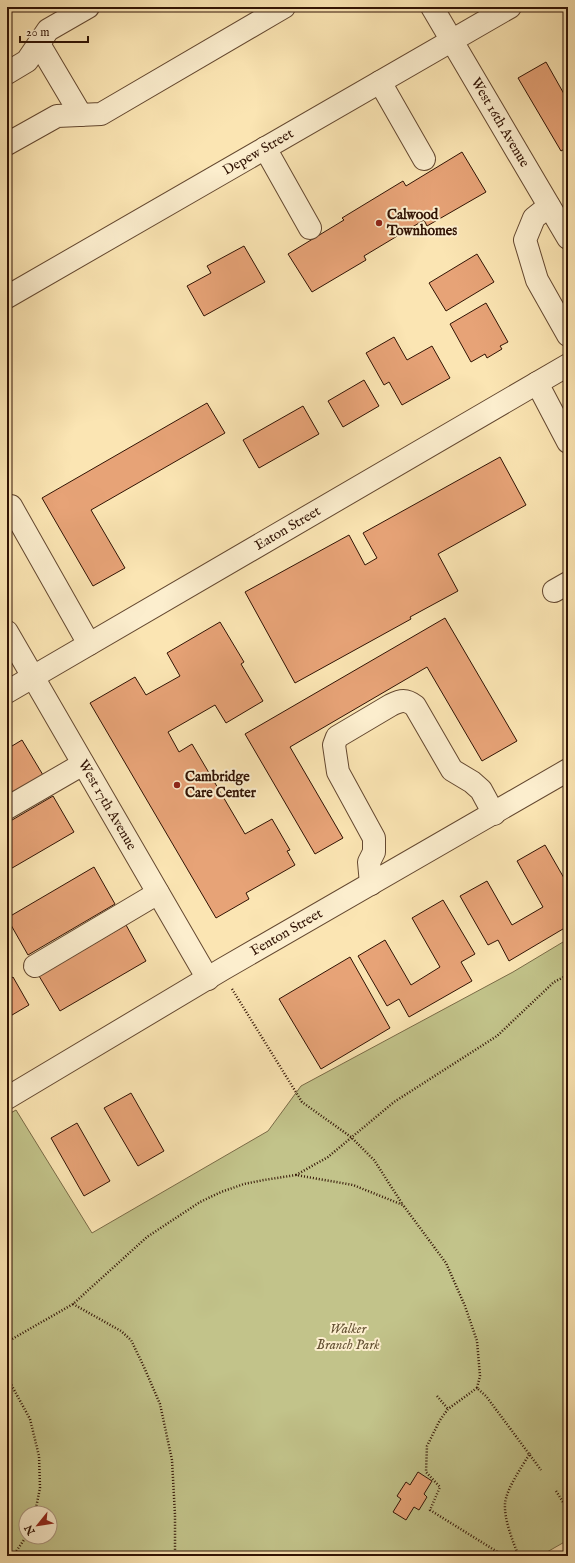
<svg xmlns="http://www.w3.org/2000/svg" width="575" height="1563" font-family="'IM FELL English',serif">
	<rect width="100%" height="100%" fill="#fbe5b3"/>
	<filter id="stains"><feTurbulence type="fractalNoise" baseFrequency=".005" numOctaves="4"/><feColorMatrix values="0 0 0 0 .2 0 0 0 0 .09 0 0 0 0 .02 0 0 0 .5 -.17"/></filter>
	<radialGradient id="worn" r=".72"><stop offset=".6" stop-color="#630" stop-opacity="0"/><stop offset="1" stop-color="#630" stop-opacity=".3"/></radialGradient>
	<path fill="#c2c38a" stroke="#7a6b47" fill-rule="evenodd" d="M568,939V1540L540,1556H7V1115L16,1110L92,1233L268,1131L301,1086L513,972ZM26,1513H50V1537H26Z"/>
	<path fill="#e7a377" stroke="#311304" d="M546,62L568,101V147L561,151L518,78Z
		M462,152L486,192L427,226L424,220L364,256L366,260L312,292L288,254L344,220L342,218L403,181L406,186Z
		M244,246L265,282L204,316L187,286L211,273L207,266Z
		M477,254L494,282L446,311L429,283Z
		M486,303L508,342L500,346L502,349L487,358L485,354L471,362L450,324Z
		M394,337L407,360L432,346L450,378L402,405L389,382L384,385L366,353Z
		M364,380L379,406L343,427L328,401Z
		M207,403L225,433L91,510L125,568L93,586L42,498Z
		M303,406L319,434L259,468L243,440Z
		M500,457L526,505L438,554L458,591L410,617L411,619L295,683L245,592L349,535L365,565L377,558L363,533Z
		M445,618L517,741L482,761L427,667L290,747L343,838L315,854L245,734Z
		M220,622L244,662L241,664L263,701L226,723L215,705L168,732L179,752L192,744L245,834L272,819L290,850L287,851L295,865L246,893L249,899L216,918L90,703L135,677L146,695L180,676L167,653Z
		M22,740L43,775L7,796V749Z
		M53,796L74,832L7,871V823Z
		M545,845L568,885V901L564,904L568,911V926L509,961L498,940L488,945L460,896L487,881L512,925L543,907L517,861Z
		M94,867L115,904L28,955L7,918Z
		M443,900L475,954L461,962L472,981L409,1017L399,999L387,1006L358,956L385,940L411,985L440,967L412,918Z
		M126,925L146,961L60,1011L39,976Z
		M350,957L390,1028L321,1069L279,999Z
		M13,977L29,1005L7,1018V981Z
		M131,1093L164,1151L138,1166L104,1108Z
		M77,1123L110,1181L84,1196L51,1138Z
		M418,1472L432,1481L424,1494L427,1497L419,1510L414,1507L406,1520L393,1512L401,1499L397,1496L406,1482L410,1485Z"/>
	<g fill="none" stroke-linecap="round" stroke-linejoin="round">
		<g stroke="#644830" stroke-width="24">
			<g id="minor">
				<path id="s1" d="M432,7L568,238"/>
				<path d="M39,44L81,115"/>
				<path d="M7,73L27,61L48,30L88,7"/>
				<path d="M380,82L424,159"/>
				<path d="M7,144L57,116L101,114L284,7"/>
				<path d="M265,148L310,228"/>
				<path d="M549,206L534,218L525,240L537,280L568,335"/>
				<path id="s2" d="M7,297L510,7"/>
				<path d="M537,383L568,442"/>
				<path d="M11,506L89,644"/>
				<path d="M554,591L568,583"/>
				<path id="s3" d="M7,632L208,979"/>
				<path id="s4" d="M7,692L568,365"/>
				<path d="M7,808L83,764"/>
				<path d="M371,884L369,862L374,852V838L338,772L334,745L337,737L391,705C401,700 406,699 415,706L452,770L472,782L481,790L494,814"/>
				<path d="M35,966L158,893"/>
				<path id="s5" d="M7,1098L223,969L568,770"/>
			</g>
		</g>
		<path stroke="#311304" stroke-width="2.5" stroke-dasharray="1 2" stroke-linecap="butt" d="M232,989L302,1102L351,1137L374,1160L403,1205
			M296,1175L328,1157L394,1102L497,1036L554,982L568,975
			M73,1304L121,1331L131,1340L144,1367L160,1404L172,1460L175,1515V1553
			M7,1342L73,1304L147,1237L200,1202L221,1192L244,1184L264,1180L296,1175L353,1185L403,1205L446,1263L465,1306L477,1341L480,1376L477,1388L486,1396L541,1470
			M7,1377L30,1419L39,1456L40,1488L35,1513
			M477,1388L448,1409L440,1420L427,1446L426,1472L440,1487L430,1510L504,1556
			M437,1396L448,1409
			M556,1491L568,1510
			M13,1556L26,1537
			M519,1556C513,1543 504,1519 505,1504C506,1489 522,1467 530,1453"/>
		<use href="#minor" stroke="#fceece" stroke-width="22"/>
	</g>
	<g fill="#8f2418" stroke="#fceece" stroke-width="1.5">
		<circle cx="379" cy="223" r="4"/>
		<circle cx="177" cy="785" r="4"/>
	</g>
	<g text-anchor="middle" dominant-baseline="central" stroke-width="4" stroke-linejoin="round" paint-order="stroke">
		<g font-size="14" fill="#311304" stroke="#fceece">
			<text stroke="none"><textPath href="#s1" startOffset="134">West 16th Avenue</textPath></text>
			<text stroke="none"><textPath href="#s2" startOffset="290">Depew Street</textPath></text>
			<text stroke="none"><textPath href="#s4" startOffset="325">Eaton Street</textPath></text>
			<text stroke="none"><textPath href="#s3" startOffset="200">West 17th Avenue</textPath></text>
			<text stroke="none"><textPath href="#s5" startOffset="325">Fenton Street</textPath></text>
		</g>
		<g font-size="14" font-weight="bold" fill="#311304" stroke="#fceece" text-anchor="start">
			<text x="387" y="215">Calwood<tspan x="387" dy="16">Townhomes</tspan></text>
			<text x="185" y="777">Cambridge<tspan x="185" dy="16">Care Center</tspan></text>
		</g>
		<g font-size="14" font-style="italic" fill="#645133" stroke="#fceece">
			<text x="348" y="1329">Walker<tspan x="348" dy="16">Branch Park</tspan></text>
		</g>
	</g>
	<rect width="575" height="1563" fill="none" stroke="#fbe5b3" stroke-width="24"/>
	<rect x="8" y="8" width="559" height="1547" fill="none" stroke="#311304" stroke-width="2"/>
	<rect x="12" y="12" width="551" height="1539" fill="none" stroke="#311304"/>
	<g transform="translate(38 1525) rotate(240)"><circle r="19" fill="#fceece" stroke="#ab967d"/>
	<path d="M0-3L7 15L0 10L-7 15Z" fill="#8f2418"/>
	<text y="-6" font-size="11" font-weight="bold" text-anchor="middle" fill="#311304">N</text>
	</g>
	<path d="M20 36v6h68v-6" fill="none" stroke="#311304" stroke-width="2"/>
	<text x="26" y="36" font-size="12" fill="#311304" stroke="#fceece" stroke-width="3" paint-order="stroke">20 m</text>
	<rect width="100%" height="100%" filter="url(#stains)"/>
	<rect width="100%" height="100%" fill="url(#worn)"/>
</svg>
